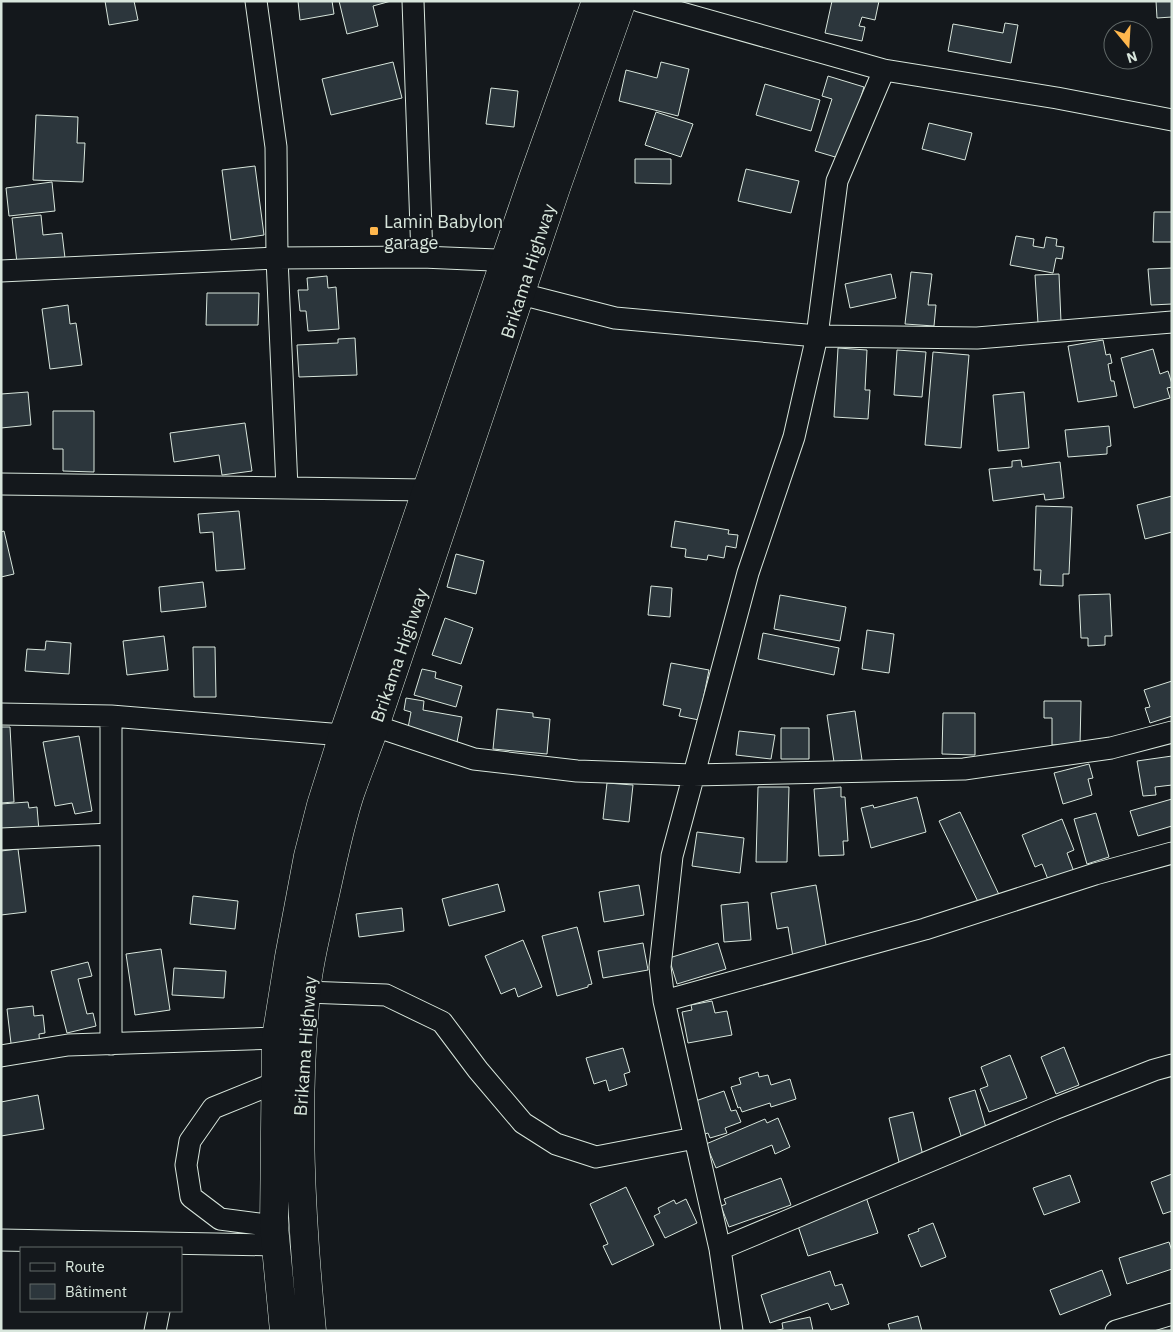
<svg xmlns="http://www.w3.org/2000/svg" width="1173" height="1332" font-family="'IBM Plex Sans',sans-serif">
	<rect width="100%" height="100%" fill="#14181c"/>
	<path fill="#2c363c" stroke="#d8e6dc" d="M105,1H134L138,20L109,25Z
		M298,1H332L334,14L300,20Z
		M339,1H391L373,6L378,26L347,34Z
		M832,1H879L875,20L862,17L859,26L865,27L862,41L825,33Z
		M1156,1H1172V17L1157,18Z
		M1005,23L1018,25L1011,63L948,51L953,24L1003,33Z
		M393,62L402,98L331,115L322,79Z
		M661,62L689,69L678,116L619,101L626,70L657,78Z
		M828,76L864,87L842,159L815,151L832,99L822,96Z
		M765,84L820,100L811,131L756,115Z
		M491,88L518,91L514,127L486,124Z
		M656,112L693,124L681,157L645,145Z
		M36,115L78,117L77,143H85L83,182L33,180Z
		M929,123L972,133L965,160L922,149Z
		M635,159H671V184L635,183Z
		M255,166L264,235L231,240L222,170Z
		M746,169L799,181L791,213L738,201Z
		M52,182L55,211L9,216L6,188Z
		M1154,212H1172V242H1153Z
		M41,215L43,235L62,233L65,258L17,263L12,218Z
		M1016,236L1034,239L1033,246L1044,248L1046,237L1057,239L1056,246L1064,247L1062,259L1056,258L1053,273L1010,265Z
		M1172,268V304L1151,305L1148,269Z
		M911,272L932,274L928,305H936L934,326L905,324Z
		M891,274L896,298L850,308L845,284Z
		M1059,274L1061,322L1038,323L1035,275Z
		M327,276L328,288L336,287L339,329L308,331L306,311H300L298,290H308L307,278Z
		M207,293H259L258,325H206Z
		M68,305L70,324L76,323L82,365L50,369L42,309Z
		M355,338L357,375L299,377L297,345L338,343V339Z
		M1103,340L1106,355L1110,354L1112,363L1108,364L1111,381H1114L1117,396L1078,402L1068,346Z
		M838,348L867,350L865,390H870L868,419L834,417Z
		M1153,349L1160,374L1168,371L1172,384V387L1167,388L1170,398L1134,408L1121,358Z
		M897,350L926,352L922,397L894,395Z
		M933,352L969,355L961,448L925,445Z
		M28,392L31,425L1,428V394Z
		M1024,392L1029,448L998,451L993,395Z
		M53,411H94V472L63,471V449H53Z
		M245,423L252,471L222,475L219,455L174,462L170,433Z
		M1109,426L1111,446L1107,447V454L1068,457L1065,430Z
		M1021,460L1022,467L1060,462L1064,498L1045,500L1044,494L993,501L989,469L1012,467V461Z
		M1172,496V532L1145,539L1137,505Z
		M1036,506L1072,507L1069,574H1063V586L1040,585L1041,570H1034Z
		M239,511L245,569L216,571L213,532L200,533L198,514Z
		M675,521L729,530L728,534L738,535L736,548L726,546L724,558L708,555L707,560L685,557L686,549L671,547Z
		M4,531L14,574L1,577V532Z
		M456,554L484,561L476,594L447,587Z
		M203,582L206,607L161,612L159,587Z
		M651,586L672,588L670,617L648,615Z
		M1110,594L1112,636H1105V645L1088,646V638H1081L1079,595Z
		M780,595L846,607L840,641L774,629Z
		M445,618L473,628L461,664L432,655Z
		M867,630L894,634L889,673L862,669Z
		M763,633L839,648L834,675L758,659Z
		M164,636L168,670L127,675L123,641Z
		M46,641L71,643L69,674L25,671L27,649L45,650Z
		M193,647H215L216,697H194Z
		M671,663L709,670L699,720L679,716L681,709L663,705Z
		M422,669L436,672L435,678L462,686L456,707L414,695Z
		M1172,681V716L1150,723L1145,708L1150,707L1144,690Z
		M406,698L424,701L423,710L462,717L457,742L407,733L411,712L404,710Z
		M1044,701H1081L1080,745H1052V718H1044Z
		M497,709L533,713V717L550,719L547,754L493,749Z
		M855,711L862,760L854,761L844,766L843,761L834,762L827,715Z
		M943,713H975V755L942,754Z
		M1,727H10L14,802L1,803Z
		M781,728H809V759H781Z
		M739,731L775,735L771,759L736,755Z
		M79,736L92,811L75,814L72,803L55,806L43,742Z
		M1172,756V785L1155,787L1156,795L1143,796L1137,761Z
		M1089,764L1093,778L1088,779L1092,795L1063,804L1054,773Z
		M607,783L633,785L629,822L603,819Z
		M758,787H789L787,862H756Z
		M841,787V797H845L848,841H843L844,855L819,856L814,789Z
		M917,797L926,832L871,848L861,808L873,805L874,808Z
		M1172,799V826L1138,836L1130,811Z
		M28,802L29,808L37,807L39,831L1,834V804Z
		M960,812L1002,901L982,910L939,821Z
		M1096,813L1109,857L1087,864L1074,819Z
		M1062,819L1074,850L1067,853L1074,872L1049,882L1042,864L1035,867L1022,835Z
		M697,832L744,838L740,873L692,866Z
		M18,849L26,912L1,915V851Z
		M498,884L505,911L449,926L442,899Z
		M639,885L644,915L604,922L599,892Z
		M816,885L827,951L793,957L788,927L777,929L771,893Z
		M193,896L238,901L235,929L190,924Z
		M748,902L751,940L724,942L721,905Z
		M402,908L404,931L359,937L356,914Z
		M577,927L592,984L588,985V987L557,996L542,936Z
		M523,940L542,987L518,997L515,988L501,994L485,956Z
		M643,943L648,970L603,978L598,951Z
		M718,943L726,969L677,984L669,958Z
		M161,949L170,1010L135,1015L126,954Z
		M88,962L92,976L78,979L87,1014L93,1013L96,1026L67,1033L51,971Z
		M174,968L226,971L224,998L172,995Z
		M712,1001L715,1013L727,1011L732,1035L688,1043L682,1012L692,1010L691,1005Z
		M33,1006L34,1016L43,1015L45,1033L39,1034L40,1049L12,1052L7,1009Z
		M1064,1047L1079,1085L1056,1094L1041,1057Z
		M623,1048L630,1072L624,1074L627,1085L609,1091L606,1080L594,1084L586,1058Z
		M1010,1055L1027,1098L989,1112L980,1089L988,1086L981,1067Z
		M758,1072L759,1077L768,1075L771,1085L790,1079L796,1099L771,1107L770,1103L742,1112L740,1107L738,1108L731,1087L741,1084L739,1078Z
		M975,1090L987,1131L962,1139L949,1098Z
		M724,1091L731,1111L736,1110L741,1122L725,1128L727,1133L710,1138L708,1133L702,1135L690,1103Z
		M38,1095L44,1129L1,1136V1102Z
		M913,1112L923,1156L899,1162L889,1118Z
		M778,1118L790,1147L775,1154L772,1145L716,1168L706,1144L765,1119L767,1123Z
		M1172,1174V1211L1163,1214L1151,1182Z
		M1070,1175L1080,1202L1044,1215L1033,1188Z
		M781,1178L791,1205L729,1227L721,1206L726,1204L724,1199Z
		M626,1187L654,1245L612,1265L603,1246L608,1244L590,1204Z
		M866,1197L878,1233L808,1256L796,1220Z
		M686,1199L697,1223L665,1238L654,1216L660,1213L658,1208L674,1200L676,1204Z
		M933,1223L946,1257L921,1267L908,1235L919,1231L918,1229Z
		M1169,1242L1172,1251V1269L1127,1284L1119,1258Z
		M1102,1270L1111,1295L1060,1315L1050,1290Z
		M830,1271L835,1286L842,1284L849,1304L831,1310L828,1303L770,1323L761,1295Z
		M918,1316L922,1331H890L888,1324Z
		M810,1317L813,1331H773L783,1329L782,1323Z"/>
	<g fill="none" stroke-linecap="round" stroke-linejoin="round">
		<g stroke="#d8e6dc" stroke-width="23">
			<path id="minor" d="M256,1L276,147L277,258L287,488
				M413,1L422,257
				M639,1L884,70L1057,98L1172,120
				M1,271L277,258L422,257L519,261
				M521,294L615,318L817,336L977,338L1172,322
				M1,484L426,490
				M1,714L111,716L343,735
				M375,726L474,759L577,771L693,775L964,769L1111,748L1172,732
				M111,834V716
				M1,839L111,834V1044
				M306,992L386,995L442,1022L478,1070L523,1123L556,1144L596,1157L695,1138
				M664,1001L925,929L1095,874L1172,853
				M1,1056L68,1045L276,1038
				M274,1226L220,1219L191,1197L186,1165L190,1141L213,1108L275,1083
				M1,1240L276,1245
				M720,1249L1054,1109L1154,1070L1172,1065
				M155,1331L159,1311
				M732,1331L720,1249L664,1001L660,967L672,856L748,573L794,437L817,336L837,181L884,70
				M1116,1331L1172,1314"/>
		</g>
		<g stroke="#d8e6dc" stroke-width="29">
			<path id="highway" d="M284,1331L274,1226L276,1038L289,957L308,856L321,805L343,735L532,181L596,1
				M312,1331C301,1218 295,1107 306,994C308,965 316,936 322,908C331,870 338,831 350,794C358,771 367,749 375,726L556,188L622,1"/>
		</g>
		<use href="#minor" stroke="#14181c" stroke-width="21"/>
		<use href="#highway" stroke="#14181c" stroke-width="28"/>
	</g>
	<rect fill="#ffb74d" stroke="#14181c" stroke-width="2" x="369" y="226" width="10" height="10" rx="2.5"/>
	<g text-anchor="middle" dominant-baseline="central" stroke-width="4" stroke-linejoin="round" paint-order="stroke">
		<g font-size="18" fill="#d8e6dc" stroke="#14181c" text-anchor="start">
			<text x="384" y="221">Lamin Babylon<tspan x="384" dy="21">garage</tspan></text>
		</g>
		<g font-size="18" fill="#d8e6dc" stroke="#14181c">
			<text transform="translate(528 271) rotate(-72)">Brikama Highway</text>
			<text transform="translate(399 655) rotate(-71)">Brikama Highway</text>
			<text transform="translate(305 1046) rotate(-86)">Brikama Highway</text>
		</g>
	</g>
	<rect width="1173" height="1332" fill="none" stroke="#d8e6dc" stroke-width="5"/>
	<rect x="20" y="1247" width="162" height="65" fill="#14181c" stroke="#626a69"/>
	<rect x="30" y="1263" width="25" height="8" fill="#14181c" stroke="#626a69"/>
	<text x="65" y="1272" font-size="15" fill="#d8e6dc">Route</text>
	<rect x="30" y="1284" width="25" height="15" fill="#2c363c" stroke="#626a69"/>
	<text x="65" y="1297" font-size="15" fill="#d8e6dc">Bâtiment</text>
	<g transform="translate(1128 45) rotate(162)"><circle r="24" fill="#14181c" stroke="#626a69"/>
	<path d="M0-4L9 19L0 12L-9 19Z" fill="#ffb74d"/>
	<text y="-8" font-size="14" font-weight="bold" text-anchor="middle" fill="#d8e6dc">N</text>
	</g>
</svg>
